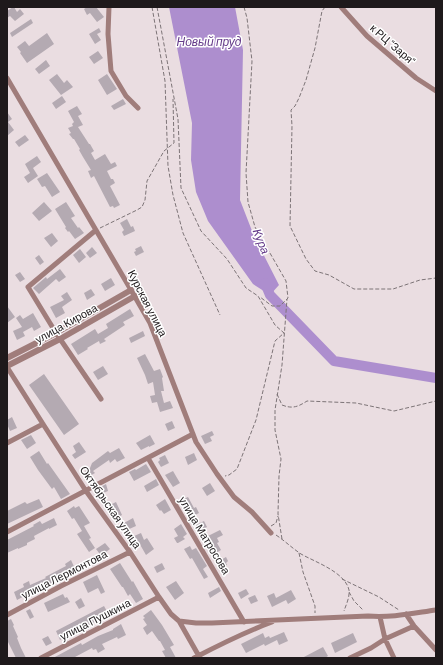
<svg xmlns="http://www.w3.org/2000/svg" width="443" height="665" font-family="Barlow,sans-serif">
	<rect width="100%" height="100%" fill="#eadde1"/>
	<path fill="#ad8ece" d="M169,7H235L243,50L240,200L254,236L279,285L270,295L253,284L208,221L196,192L191,160L192,123Z"/>
	<g fill="none" stroke-linecap="round" stroke-linejoin="round">
		<path stroke="#ad8ece" stroke-width="10" d="M265,283L270,295L334,361L436,378"/>
	</g>
	<path fill="#b4aab2" d="M13,7H14L17,12L20,9L24,14L15,21L10,16L7,18V11Z
		M87,7H96L104,17L97,22L90,13L87,15L84,9Z
		M31,19L33,23L12,37L10,33Z
		M99,28L101,32L97,34L101,40L95,44L89,34Z
		M47,33L54,44L27,63L20,53L21,52L17,47L25,41L29,46Z
		M98,51L103,58L94,64L89,57Z
		M46,60L50,66L39,74L35,69Z
		M57,74L64,83L67,80L73,87L61,95L49,80Z
		M107,74L117,89L107,95L98,80Z
		M62,96L66,102L56,109L52,103Z
		M123,99L126,104L114,110L111,106Z
		M77,106L82,114L78,116L83,125L78,127L89,144H90L94,151L91,153L95,160L105,154L111,164L115,162L117,166L107,171L111,179H113L115,183L110,186L120,205L114,208L113,206L110,207L94,176L91,178L88,171L91,170L83,157L79,150L80,149L74,139H73L69,134L71,133L68,128L73,126L72,124L74,122L68,111Z
		M7,112L12,119L8,122L14,130L7,136Z
		M25,135L29,140L19,147L15,142Z
		M37,156L41,162L33,168L38,176L28,183L24,177L30,173L25,164Z
		M47,173L60,192L52,197L45,186L42,187L37,179Z
		M44,202L52,211L39,221L32,213Z
		M66,202L75,216L71,218L78,228L79,227L84,233L75,239L69,231L68,232L65,228L66,227L55,209Z
		M127,219L131,227L133,226L135,231L124,236L122,232L124,230L120,223Z
		M52,233L58,241L51,247L44,238Z
		M141,246L144,252L136,256L134,252L136,251L135,249Z
		M92,247L97,253L90,258L86,253Z
		M80,249L86,257L79,263L73,255Z
		M39,255L44,262L40,265L35,258Z
		M60,269L66,277L59,282L56,279L39,294L33,288L46,277L47,279Z
		M20,272L25,279L20,282L15,275Z
		M111,278L115,285L105,291L101,284Z
		M91,289L95,295L87,300L84,293Z
		M67,292L72,300L62,307L65,313L56,318L50,307L64,300L61,296Z
		M7,306L15,317L7,323Z
		M130,309L134,316L123,322L125,325L104,339L106,341L100,344L99,341L87,348L88,349L78,355L71,344L95,329L98,334L108,328L106,324Z
		M33,313L41,327L34,331L32,327L23,332L25,336L17,340L13,331L22,327L16,318L20,315L23,319Z
		M143,331L145,336L131,343L129,338Z
		M145,354L154,371L160,369L163,377L162,378L164,391H161L164,403L170,401L173,408L160,412L157,402L152,403L150,396L155,395L153,382L148,384L145,375L137,358Z
		M103,366L108,374L98,380L93,372Z
		M44,374L79,424L64,435L29,385Z
		M12,417L17,428L10,431L7,424V420Z
		M172,421L175,428L168,431L165,424Z
		M212,431L214,435L210,437L212,441L205,444L201,436Z
		M31,435L36,443L27,449L21,440Z
		M150,435L155,444L149,447V446L141,450L136,443Z
		M79,442L86,452L75,459L72,455L76,452L73,446Z
		M119,448L125,458L117,462L115,459L110,463L109,460L93,471L95,473L88,477L85,471L90,468L92,463L108,451L110,453Z
		M39,451L47,464L48,463L70,494L61,499L54,487L52,489L38,470L30,457Z
		M194,453L197,460L188,465L185,457Z
		M165,455L169,463L161,467L158,462L160,460L159,458Z
		M146,464L151,472L134,481L129,472L135,469L136,470Z
		M173,471L180,483L173,487L165,475Z
		M156,479L159,485L147,492L144,486Z
		M210,483L215,491L207,496L202,488Z
		M106,484L108,491L101,494L99,488Z
		M188,497L194,508L196,507L199,513L191,517L181,500Z
		M39,499L43,507L7,524V511L25,502L27,504Z
		M165,499L171,510L164,514L161,510L160,511L156,505Z
		M116,502L122,515L117,518L115,514L116,513L112,504Z
		M74,506L75,508L79,506L90,523L84,526L91,538L89,539L95,548L89,552L77,534L82,531L74,518L72,519L67,511Z
		M54,518L57,525L49,529V528L34,536L35,539L27,543V545L18,549V548L7,553V540L34,526L33,525L40,521L42,524Z
		M133,518L136,526L127,530L124,523Z
		M204,521L207,527L199,531L196,525Z
		M181,524L187,534L183,537L185,539L178,543H177L174,538L178,536L174,529Z
		M220,530L223,535L217,538L219,542L217,543L221,550L216,553L215,550L212,552L204,538Z
		M141,533L144,540L147,538L154,549L146,555L138,541L135,543L132,537Z
		M105,543L110,549L106,552L107,553L102,557L96,549Z
		M190,546L192,550L196,548L207,566L203,569L208,577L204,579L192,558L190,559L184,549Z
		M226,557L228,561L226,563L227,565L221,568L217,562Z
		M71,560L76,571L50,585L34,591L17,600L14,592L24,587L23,584L29,581L30,585L46,578L45,577L66,566L65,564Z
		M120,563L132,582L133,581L143,599L136,603L130,594L128,596L123,587H122L110,569Z
		M162,563L165,569L157,573L154,567Z
		M97,575L105,592L101,594L98,588L88,593L83,582Z
		M176,581L184,593L175,600L166,587Z
		M219,587L221,591L210,598L208,593Z
		M246,589L249,594L241,599L238,593Z
		M291,590L296,599L288,604L286,600L272,607L267,596L274,593L276,598Z
		M63,594L65,598L67,597L70,602L48,612L44,603Z
		M255,595L258,601L251,604L248,598Z
		M81,598L85,606L79,609L75,602Z
		M104,606L109,615L89,625L87,621L79,625L81,629L74,632L72,628L64,632L67,636L60,640L56,631Z
		M30,609L34,617L30,619L26,611Z
		M151,610L162,625L174,645L170,647L176,658H166L162,651L165,650L160,641H159L152,631L147,635L143,628L147,625L143,619L145,618L143,616Z
		M11,619L14,625L13,626L18,637L17,638L21,648L26,658H16L8,642L7,643V621Z
		M121,624L126,635L118,639L117,637L102,644L105,649L98,653L96,649L93,650L92,648L75,657L76,658H53L81,643L82,645L98,636L113,630V629Z
		M284,632L288,641L279,645L277,640L265,646L264,644L246,653L241,644L263,633L265,638L269,636L270,638Z
		M353,633L357,642L335,653L331,643Z
		M48,636L52,643L46,646L42,639Z
		M323,647L328,656L325,658H302Z"/>
	<g fill="none" stroke-linecap="round" stroke-linejoin="round">
		<path stroke="#7d7477" stroke-width="1" stroke-dasharray="4 2" stroke-linecap="butt" d="M152,7L165,81L168,166L173,195L183,233L220,315
			M157,7L178,119L181,188L201,231L227,259L246,288L258,296L275,325L284,333L275,341L256,420L237,469L229,475L225,476
			M244,7L247,18L252,61L246,173L248,202L255,227L286,281L288,298L280,306H272L260,297
			M325,7L322,11L315,48L306,80L299,98L295,106L291,110L292,126L290,226L306,259L315,271L329,275L354,289H393L420,280L436,278
			M100,228L137,210L142,207L145,200L147,181L164,151L174,143L173,99
			M277,394L282,405C292,409 298,407 307,401L356,403L394,411L436,401
			M271,526L276,523L278,516
			M276,535C285,541 292,548 301,554C315,562 345,572 349,590C350,597 346,605 344,611
			M282,539L278,514L279,476L281,459L275,430V410L282,365L287,299
			M299,553L303,572L315,606V613
			M342,579L379,597L399,610
			M349,592L354,601L363,610"/>
		<path stroke="#a07d7b" stroke-width="5" d="M109,7L108,34L111,71L126,96L138,108
			M341,7L367,36L416,78L436,91
			M7,78L131,290L150,323L196,442L217,474L234,497L252,512L271,533
			M96,230L28,287L56,333L101,399
			M7,367L43,424L86,491L130,552L159,597L171,614L179,621L200,658
			M7,443L43,424
			M148,458L244,622
			M7,532L193,434
			M406,614L414,626L436,650
			M7,615L61,586L130,552
			M380,617L385,639L394,658
			M179,621L196,623H212L368,616C391,618 414,613 436,610
			M41,658L159,597
			M194,658C219,645 245,632 272,622
			M350,658L371,648L385,639L414,626"/>
		<path stroke="#a07d7b" stroke-width="6" d="M7,358L56,333L131,290
			M7,366L60,339L135,296"/>
	</g>
	<g text-anchor="middle" dominant-baseline="central" stroke-width="3" stroke-linejoin="round" paint-order="stroke">
		<g font-size="11" fill="#1e191b" stroke="#fff">
			<text transform="translate(393 44) rotate(41)">к РЦ "Заря"</text>
			<text transform="translate(148 303) rotate(63)">Курская улица</text>
			<text transform="translate(66 323) rotate(-29)">улица Кирова</text>
			<text transform="translate(111 507) rotate(55)">Октябрьская улица</text>
			<text transform="translate(205 535) rotate(59)">улица Матросова</text>
			<text transform="translate(64 574) rotate(-27)">улица Лермонтова</text>
			<text transform="translate(95 619) rotate(-27)">улица Пушкина</text>
		</g>
		<g font-size="12" font-style="italic" fill="#653c8a" stroke="#fff">
			<text x="209" y="41">Новый пруд</text>
			<text transform="translate(262 241) rotate(68)">Кура</text>
		</g>
	</g>
	<rect width="443" height="665" fill="none" stroke="#1e191b" stroke-width="16"/>
</svg>
